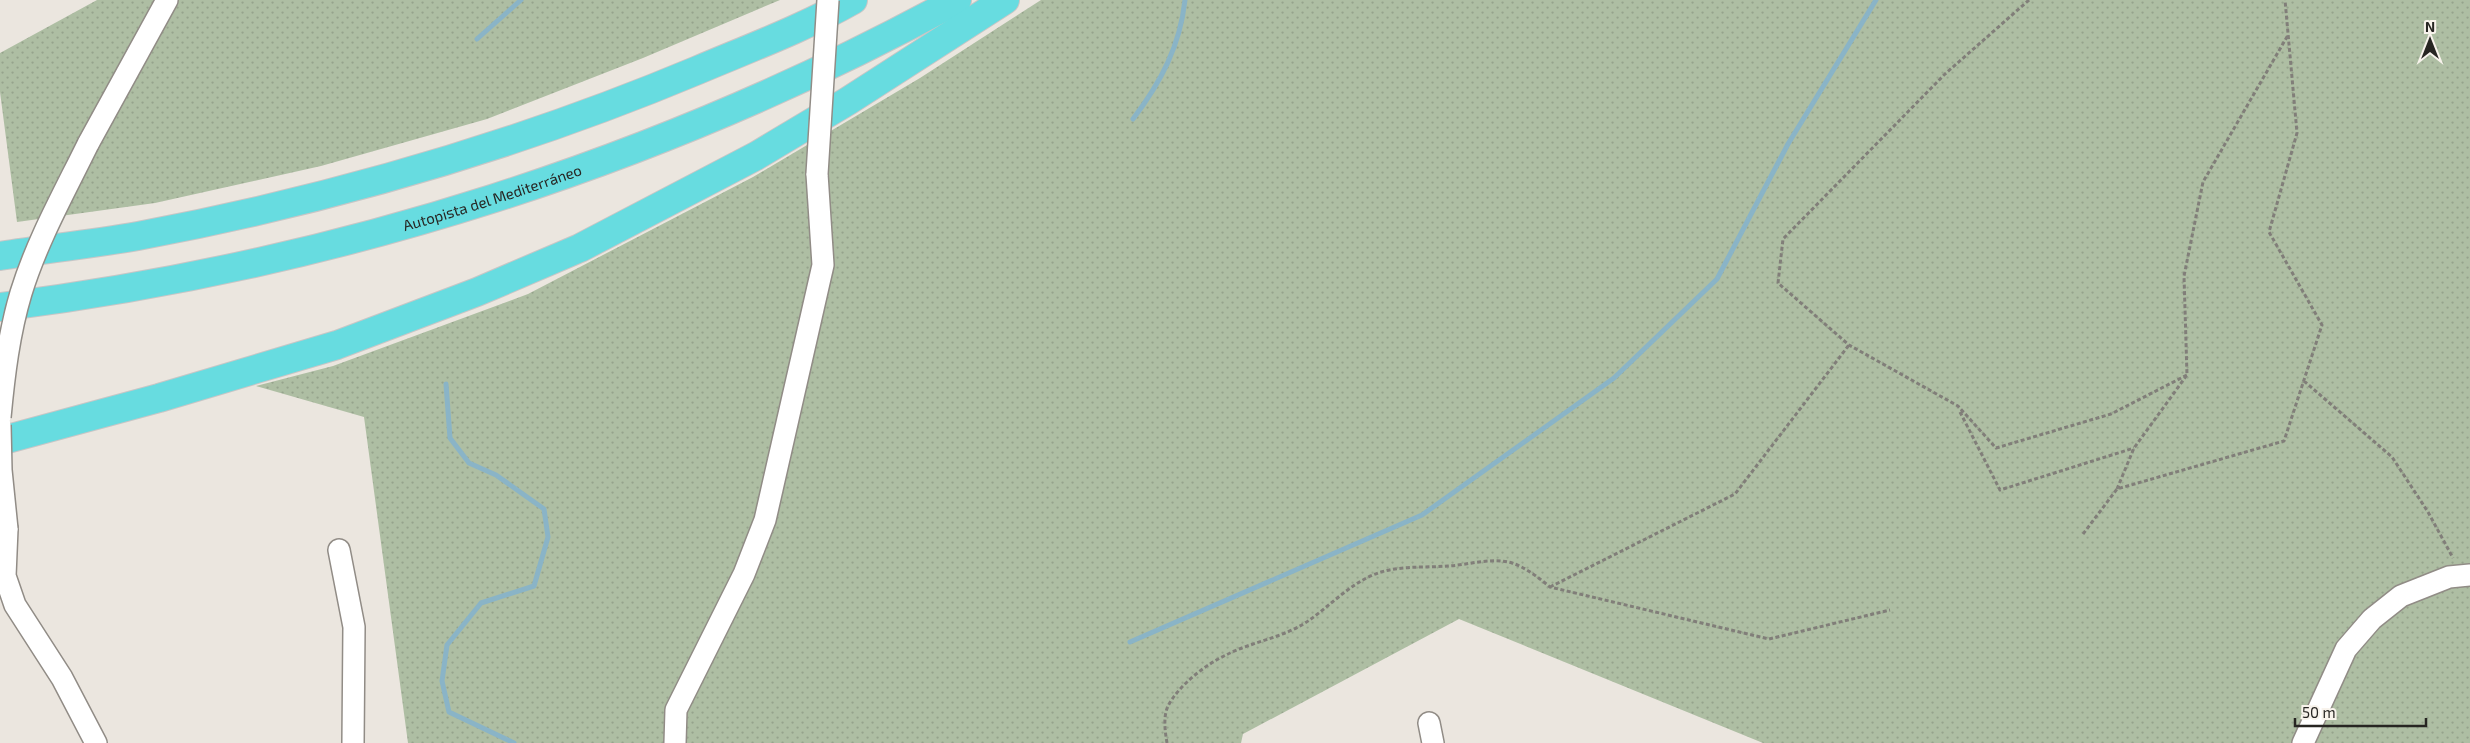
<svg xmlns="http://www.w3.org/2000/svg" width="2470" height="743" font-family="'Exo 2',sans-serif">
	<defs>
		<pattern id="grass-dots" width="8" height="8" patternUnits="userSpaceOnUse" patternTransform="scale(1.25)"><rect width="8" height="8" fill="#aebea3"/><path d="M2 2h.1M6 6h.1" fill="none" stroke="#96a38c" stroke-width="1.8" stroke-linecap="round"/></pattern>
	</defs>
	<rect width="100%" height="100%" fill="#ebe6df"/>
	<path fill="url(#grass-dots)" d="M97,0H780L643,58L487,119L321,166L155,203L17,222L0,92V53Z
		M1041,0H2470V743H1763L1459,619L1243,734L1241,743H408L364,417L256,386L333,366L528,294L753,177L920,78Z"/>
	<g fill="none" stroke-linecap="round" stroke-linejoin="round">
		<path stroke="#8ab4c7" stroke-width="5" d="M477,39L521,0
			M1133,119C1161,82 1180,46 1185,0
			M446,384L450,438L469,463L496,475L544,509L548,537L534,586L481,603L447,645L442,681L449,712L514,743
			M1130,642L1422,515L1614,378L1717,279L1788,144L1876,0"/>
		<g stroke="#918c86" stroke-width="24">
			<path id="minor" d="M88,144L167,0
				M7,529L5,576L15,605L62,678L96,743
				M339,550L354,627L353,743
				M1429,723L1433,743
				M675,743L676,710L744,574L765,520L823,265L817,174
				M2303,743L2346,649L2372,619L2401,596L2449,577L2470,575"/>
		</g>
		<g stroke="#c7c6c6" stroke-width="30">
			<g id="motorway">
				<path d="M0,256C46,249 92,244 138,236C329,200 519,145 698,70C750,48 804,28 853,0"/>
				<path id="s1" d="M0,307C335,265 661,162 957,0"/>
				<path d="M0,441L159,398L337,345L477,292L580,248L756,156L848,101L1005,0"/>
			</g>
		</g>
		<path stroke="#817e79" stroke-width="3" stroke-dasharray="4 2.5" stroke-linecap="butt" d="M2029,0L1945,74L1783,239L1778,283L1849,345L1958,406L1996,448L2111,414L2187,375
			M2304,381L2392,457L2428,512L2453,558
			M1960,412L2000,490L2134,448
			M2117,489L2134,448L2187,375L2184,276L2203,182L2288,35
			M2083,534L2117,489L2284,441L2322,325L2269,232L2297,133L2285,0
			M1550,587L1735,494L1849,345
			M1167,743C1165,731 1163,717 1168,706C1179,685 1206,664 1228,654C1252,642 1281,638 1305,623C1328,608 1347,586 1373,575C1396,565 1423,568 1448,566C1468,565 1491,557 1512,563C1525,567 1539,578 1550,587L1769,639L1890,610"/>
		<use href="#minor" stroke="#fff" stroke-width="21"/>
		<use href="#motorway" stroke="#67dce0" stroke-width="28"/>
		<g stroke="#918c86" stroke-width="24" stroke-linecap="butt">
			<path id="minor-bridge" d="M817,174L828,0
				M0,417C4,375 9,333 21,293C37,241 64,193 88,144
				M0,425L1,470L7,529"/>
		</g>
		<use href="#minor-bridge" stroke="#fff" stroke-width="21"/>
	</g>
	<g text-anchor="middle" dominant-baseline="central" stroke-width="4" stroke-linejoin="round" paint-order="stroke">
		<g font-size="15" fill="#272522" stroke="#f8f3ec">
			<text stroke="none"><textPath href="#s1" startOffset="505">Autopista del Mediterráneo</textPath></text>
		</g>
	</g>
	<g transform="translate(2430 40)" stroke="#f8f3ec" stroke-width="4" paint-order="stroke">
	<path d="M0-4L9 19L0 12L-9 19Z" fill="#272522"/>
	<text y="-8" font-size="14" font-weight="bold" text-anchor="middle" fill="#272522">N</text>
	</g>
	<path d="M2295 718v8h131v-8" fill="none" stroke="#272522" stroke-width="2.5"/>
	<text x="2302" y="718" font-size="15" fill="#272522" stroke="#f8f3ec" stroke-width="4" paint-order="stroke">50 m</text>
</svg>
